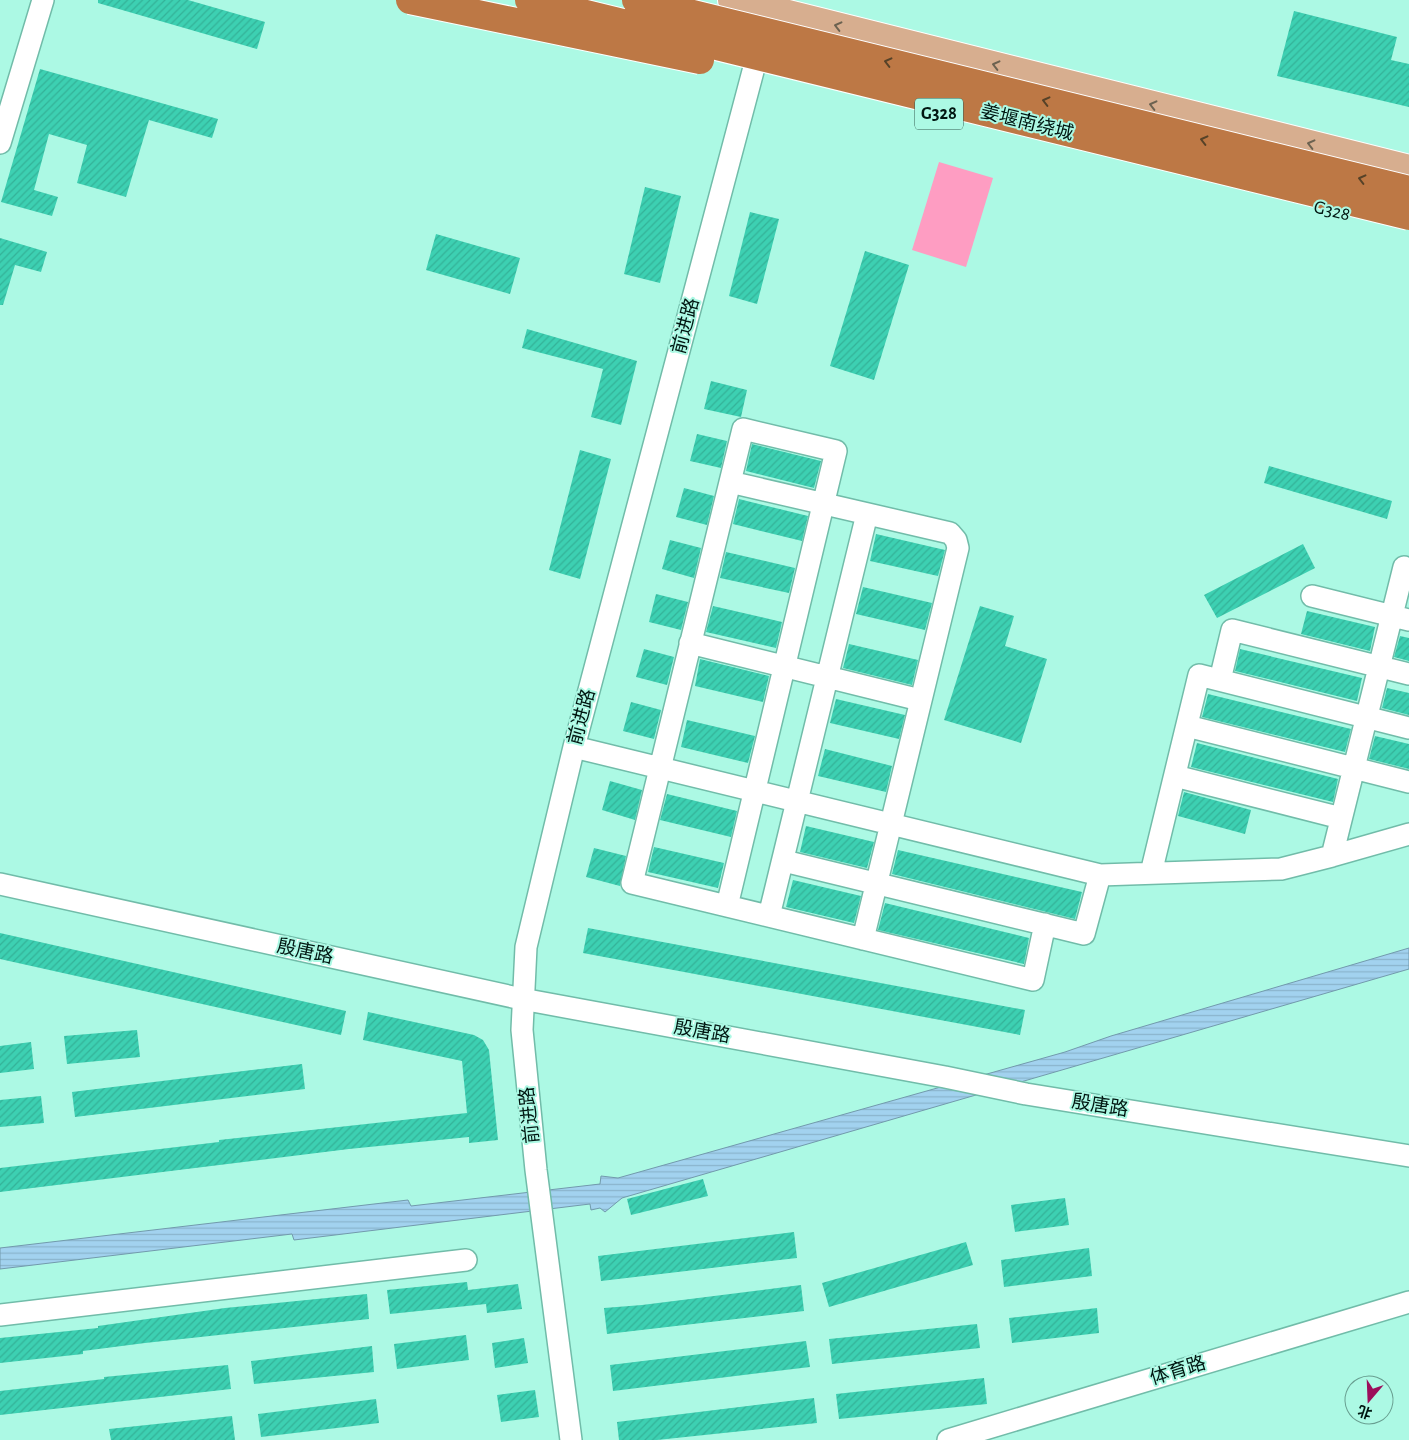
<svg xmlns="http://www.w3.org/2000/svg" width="1409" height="1440" font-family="'Alegreya Sans','Noto Sans SC',sans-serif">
	<defs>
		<pattern id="water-rules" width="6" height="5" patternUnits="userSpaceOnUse" patternTransform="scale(1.25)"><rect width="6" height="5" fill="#a2d2ef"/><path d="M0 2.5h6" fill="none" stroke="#8ab4cc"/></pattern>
		<pattern id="building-hatch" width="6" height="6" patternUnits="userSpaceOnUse" patternTransform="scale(1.25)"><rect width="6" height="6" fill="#3dd0b2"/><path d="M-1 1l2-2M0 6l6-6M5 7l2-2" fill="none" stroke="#34b298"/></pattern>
	</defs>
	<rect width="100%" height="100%" fill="#acf9e4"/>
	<path fill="#fe9dc2" d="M939,162L993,178L966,267L912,250Z"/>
	<path fill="url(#water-rules)" stroke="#729aac" d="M1409,948V969L622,1198L605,1212L600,1208L591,1210L590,1204L294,1240L292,1234L0,1269V1248L408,1200L411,1206L600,1184L601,1176L618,1178L1065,1052L1111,1036Z"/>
	<path fill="url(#building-hatch)" d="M98,0H188L265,22L257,49L98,3Z
		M1294,11L1397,37L1391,60L1409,64V107L1277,76Z
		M40,69L218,119L212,138L149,120L126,197L77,183L87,145L49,134L34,190L58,197L52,216L1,202Z
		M645,187L681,196L660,283L624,274Z
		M750,212L779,219L757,304L729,296Z
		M436,234L520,258L510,294L426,270Z
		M0,238L47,252L41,272L15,265L3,305H0Z
		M865,251L909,265L874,380L830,366Z
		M527,329L637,361L621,425L591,417L603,369L522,348Z
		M711,381L747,390L741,417L704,409Z
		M697,434L727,441L721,468L690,461Z
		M752,444L821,461L814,488L746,471Z
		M580,450L611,459L580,579L549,570Z
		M1269,466L1392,501L1387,519L1264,483Z
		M684,488L714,496L707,525L676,517Z
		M739,499L808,516L802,541L733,524Z
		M876,534L945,550L938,576L870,561Z
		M670,540L701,548L694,578L662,569Z
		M1303,544L1315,568L1217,618L1204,595Z
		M726,552L795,568L789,593L720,578Z
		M863,587L932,603L925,630L856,614Z
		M656,594L688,602L681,630L649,622Z
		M713,606L782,622L776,648L706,632Z
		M980,606L1014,616L1005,646L1047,659L1021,743L944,720Z
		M1307,611L1375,627L1370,651L1301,634Z
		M1400,636L1409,638V661L1394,657Z
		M849,644L918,660L912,685L843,668Z
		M644,649L674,657L667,685L636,677Z
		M1240,649L1362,678L1357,701L1235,671Z
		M700,659L769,676L763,702L695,686Z
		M1387,688L1409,693V715L1382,708Z
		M1208,694L1351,729L1345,752L1202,717Z
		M836,699L905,715L899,739L830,723Z
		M631,702L661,710L654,739L623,731Z
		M687,720L755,736L748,763L681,747Z
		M1375,736L1409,744V769L1369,759Z
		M1197,743L1338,779L1333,802L1191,767Z
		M825,749L892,766L886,792L818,776Z
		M610,781L642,790L635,820L602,810Z
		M1184,792L1251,810L1245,834L1178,816Z
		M667,794L737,811L731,837L660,820Z
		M806,826L874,842L867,868L800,852Z
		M654,847L724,863L718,888L648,872Z
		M594,848L626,856L620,886L586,877Z
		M898,850L1082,892L1075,919L892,874Z
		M793,880L861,896L854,923L786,907Z
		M885,903L1029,938L1024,964L878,930Z
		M588,928L1025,1010L1020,1035L583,953Z
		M0,933L346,1011L341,1035L0,959Z
		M368,1012L474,1035L483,1040L489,1050L498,1140L469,1143V1137L349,1149L0,1192V1168L219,1142V1140L467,1113L462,1061L363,1040Z
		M137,1030L140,1057L67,1064L64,1036Z
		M31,1042L34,1069L0,1073V1046Z
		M302,1064L305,1089L75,1117L72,1092Z
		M41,1096L44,1123L0,1127V1100Z
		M703,1179L708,1196L631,1215L627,1199Z
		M1065,1198L1069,1225L1015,1232L1011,1205Z
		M794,1232L797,1258L601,1281L598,1256Z
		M966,1242L973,1265L829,1307L822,1283Z
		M1089,1248L1092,1276L1004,1287L1001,1260Z
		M467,1282L468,1290L518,1284L522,1309L487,1313L486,1304L390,1314L387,1290Z
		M801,1285L804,1311L607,1334L604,1308L642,1305Z
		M367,1294L369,1319L145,1343L83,1351V1354L0,1363V1338L98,1328V1326L225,1308Z
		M1097,1308L1099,1333L1012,1343L1009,1318Z
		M977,1324L980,1348L832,1364L829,1339Z
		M466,1335L469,1360L397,1369L394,1344Z
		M524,1338L528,1363L495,1368L492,1343Z
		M806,1341L810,1367L613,1391L610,1365Z
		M372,1346L374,1372L254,1384L251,1361Z
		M228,1365L231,1389L0,1415V1391L104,1379V1377Z
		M984,1378L987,1404L839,1419L836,1394Z
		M535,1390L539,1417L501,1422L497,1395Z
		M814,1398L817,1423L657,1440H619L617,1422Z
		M376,1399L379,1423L261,1437L258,1414Z
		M232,1416L235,1440H111L109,1429Z"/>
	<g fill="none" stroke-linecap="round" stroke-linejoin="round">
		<g stroke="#71bca9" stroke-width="24">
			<path id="minor" d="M0,143L43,0
				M730,482L950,533L956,540L958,548L863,939
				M1312,596L1409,620
				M690,643L920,700
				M1220,680L1232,630L1409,674
				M1187,726L1409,782
				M574,747L1100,875L1281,869L1332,856L1404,567L1409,569
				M1175,776L1341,818
				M1332,856L1409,834
				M784,861L1084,934L1100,875
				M1151,873L1199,675L1409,728
				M0,884L522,999L945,1077L1026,1094L1409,1156
				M727,906L836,451L743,429L632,883L1033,980L1045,924
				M769,916L867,514
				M0,1315L466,1260
				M571,1440L536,1170L522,1030L526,947L574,747L761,41
				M948,1440L1409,1302"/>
		</g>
		<g stroke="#fff" stroke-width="30">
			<path id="major" d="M732,0L1409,169"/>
		</g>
		<use href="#minor" stroke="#fff" stroke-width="21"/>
		<use href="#major" stroke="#d7ae8f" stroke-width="28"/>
		<g stroke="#fff" stroke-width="30" stroke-linecap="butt">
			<path id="highway-bridge" d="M410,0L700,60
				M529,0L1409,216
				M636,0L1409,190"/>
		</g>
		<use href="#highway-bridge" stroke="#bd7845" stroke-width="28"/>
	</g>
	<defs><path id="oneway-chevron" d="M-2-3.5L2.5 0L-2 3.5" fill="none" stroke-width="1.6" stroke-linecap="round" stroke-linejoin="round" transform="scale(1.25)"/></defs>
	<g stroke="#6c6250">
		<use href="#oneway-chevron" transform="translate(838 26) rotate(-166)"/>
		<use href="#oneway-chevron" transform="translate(996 65) rotate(-166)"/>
		<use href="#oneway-chevron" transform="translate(1153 105) rotate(-166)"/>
		<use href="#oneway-chevron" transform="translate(1311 144) rotate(-166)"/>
	</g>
	<g stroke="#564228">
		<use href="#oneway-chevron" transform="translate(888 62) rotate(-166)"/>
		<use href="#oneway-chevron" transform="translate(1046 101) rotate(-166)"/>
		<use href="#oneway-chevron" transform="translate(1204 140) rotate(-166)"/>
		<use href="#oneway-chevron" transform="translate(1362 179) rotate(-166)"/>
	</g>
	<g text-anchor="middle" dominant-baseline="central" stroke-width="4" stroke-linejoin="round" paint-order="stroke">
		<rect fill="#acf9e4" stroke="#345a50" stroke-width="1" x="915" y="98.5" width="48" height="31" rx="4"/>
		<g font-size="18" font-weight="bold" fill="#011611">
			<text x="939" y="114">G328</text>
		</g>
		<g font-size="19" fill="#011611" stroke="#acf9e4">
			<text transform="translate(1027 123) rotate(14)">姜堰南绕城</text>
			<text transform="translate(1332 211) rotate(14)">G328</text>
			<text transform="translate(686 326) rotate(-75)">前进路</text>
			<text transform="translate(582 717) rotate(-75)">前进路</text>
			<text transform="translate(305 952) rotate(12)">殷唐路</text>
			<text transform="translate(702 1032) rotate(10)">殷唐路</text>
			<text transform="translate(1100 1106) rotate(9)">殷唐路</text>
			<text transform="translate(530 1115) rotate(-96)">前进路</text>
			<text transform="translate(1178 1371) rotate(-17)">体育路</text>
		</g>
	</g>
	<g transform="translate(1369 1400) rotate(199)"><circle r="24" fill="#acf9e4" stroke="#689e90"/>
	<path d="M0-4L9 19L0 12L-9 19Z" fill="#9c0d5b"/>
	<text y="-8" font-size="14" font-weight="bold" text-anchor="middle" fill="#011611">北</text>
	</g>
</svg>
